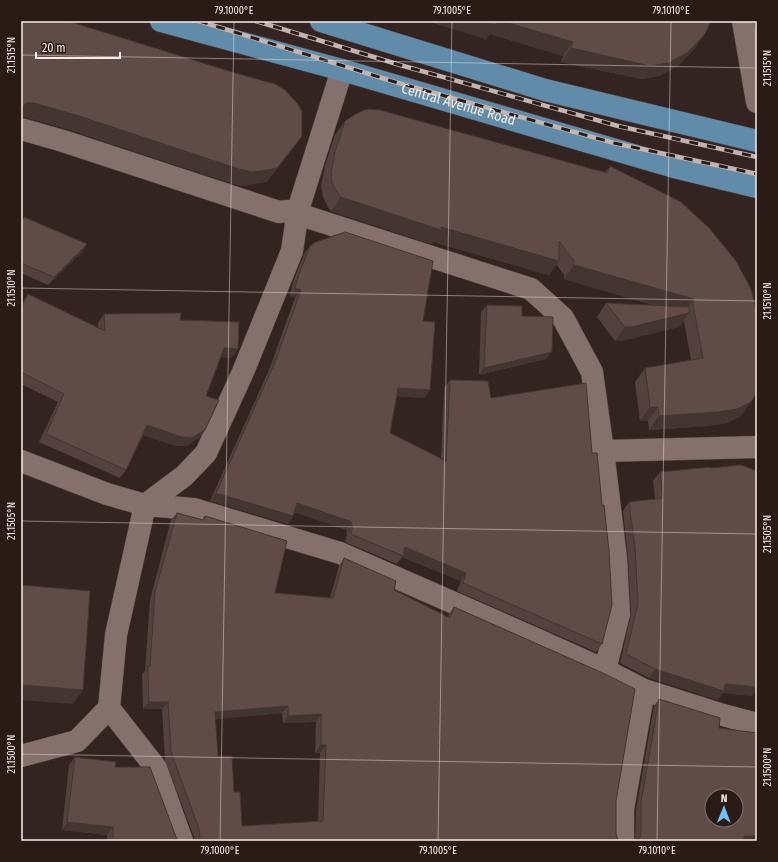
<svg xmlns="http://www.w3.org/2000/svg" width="778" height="862" font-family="'Fira Sans Condensed',sans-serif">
	<rect width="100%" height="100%" fill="#342421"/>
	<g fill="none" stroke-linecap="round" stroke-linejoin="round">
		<g stroke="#504340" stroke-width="23">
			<path id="minor" d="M743,21L757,102
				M21,129L63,141L279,212L298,210L342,70
				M298,214L531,289L563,318L592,372L603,451L757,447
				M603,451L616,558L619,614L605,670
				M21,461L107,494L145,505L194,509L340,553L536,639L605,670L644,690L723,715L757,724
				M109,708L156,768L182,841
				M21,756L77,741L109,708L116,635L145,505L184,476L206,453L243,372L292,251L298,210
				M623,841V809L644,690"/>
		</g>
		<g stroke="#504340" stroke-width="23">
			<g id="primary">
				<path id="s1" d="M161,21L342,70L674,167L757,187"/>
				<path d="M321,21L545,90L757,141"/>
			</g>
		</g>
		<use href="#minor" stroke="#84706c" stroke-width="22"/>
		<use href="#primary" stroke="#618ca9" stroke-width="22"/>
		<g stroke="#c1b4b1" stroke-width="4.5">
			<path id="rail" d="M199,21L395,82L614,143L757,174
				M256,21L400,65L618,126L757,157"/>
		</g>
		<use href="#rail" stroke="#2a1b17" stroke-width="3" stroke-dasharray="9" stroke-linecap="butt"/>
	</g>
	<path fill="#52413e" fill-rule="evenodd" d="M427,21H711L695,48L678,66L659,76L641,79L561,62L563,56L490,34L486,39Z
		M345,121L605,172L610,166L681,202L741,416L727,423L708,426L649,430L648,421H640L635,382L645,368L691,360L684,321L679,327L621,341H615L597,317L606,303L656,306L564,279V275L556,264L549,275L433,242L431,244L331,211L329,209L323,197L321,186L325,166L335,135Z
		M24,217L87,244L82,252L48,285L21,273V221Z
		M310,246L423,321L425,398L397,396L390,433L441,459L444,388L450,380L491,398L602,644L596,652L457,591L461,581L402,557L397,564L345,542L347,534H346L347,530L294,512L293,516L288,524L210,501L269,370L295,298L290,296L293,282L304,254Z
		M28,294L98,328V323L104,314L180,320L238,349L231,358L221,357L206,396L205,430L199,438L186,446H176L143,435L126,470L120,478L39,442L58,402L21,384V305Z
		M487,305L522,316L546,359L479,375L481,312Z
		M710,468L757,472V689L752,696L723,693L718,700L649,678L620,663L631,614L628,557L623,511L629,502L655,499L653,481L660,472Z
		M177,513L203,520L205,516L275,593L330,598L339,566L344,558L394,590L448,617L449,614L454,607L616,801V834L618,840L619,841H194V837L165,760L162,709H143L142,674L145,671L150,600L171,520ZM282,713L283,723L316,722L315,753H320L318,821L242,826L234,792L218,756L215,719Z
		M659,699L719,728L757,841H635L636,810L654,706Z
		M75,757L115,767L178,841H107V835L62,830L69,765Z"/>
	<path fill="#423532" d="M427,21H502L573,42L563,56L490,34L486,39Z
		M705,34L695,48L678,66L659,76L641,79L561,62L571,48Z
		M27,103H34L302,136L292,150L267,182L252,185L242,186L230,183L66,129L24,117H21V106Z
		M341,197L559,261L549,275L433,242L431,244L331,211Z
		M87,244L82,252L48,285L54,277Z
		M574,265L694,299L684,314L564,279Z
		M295,288L301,290L295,298L290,296Z
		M689,313L679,327L621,341H615L625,327Z
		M224,348L238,349L231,358L218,357Z
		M552,352L546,359L479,375L484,368Z
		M398,388L430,390L425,398L393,396Z
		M751,402L741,416L727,423L708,426L649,430L659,416Z
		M650,407H658L648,421H640Z
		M147,425L205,430L199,438L186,446H176L141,434Z
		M216,493L293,516L288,524L210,501Z
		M297,503L352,522L347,530L291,511Z
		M351,526H353L347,534H346Z
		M405,547L466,573L461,581L402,557Z
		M655,669L725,684L757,687V689L752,696L723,693L718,700L649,678Z
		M21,685L83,690L73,704L21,700Z
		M149,702H168L162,709H143Z
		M288,706L282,713L210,720L215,712Z
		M321,714L316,722L283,723L288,716Z
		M321,745H326L320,753H315Z
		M67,822L113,827L107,835L62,830Z
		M744,836H757V841H740Z"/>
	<path fill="#5f4c48" stroke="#423532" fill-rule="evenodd" d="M21,21H68L232,72L275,84L285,90L297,103L302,111V136L277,168L262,171L252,172L239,169L76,115L34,103H27L22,106H21Z
		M482,21H497L496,25Z
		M502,21H711L705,34L688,52L669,63L650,66L571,48L573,42Z
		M370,109L380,110L607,173L610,166L681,202L710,229L736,261L751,289L757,312V392L751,402L737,409L718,412L659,416L658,407H650L645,368L703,358L693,304L694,299L574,265V261L559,241V261L441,227V230L341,197L339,195L332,183L331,172L335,152L345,121L354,115L364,110Z
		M24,217L87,244L54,277L21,263V224Z
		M345,232L433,261L423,321L435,322L430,390L398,388L390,433L446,461L450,380L488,381L491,398L586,383L592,453H597L602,505H604L609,551L612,605L602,644L463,583L466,573L405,547L403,556L351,534L353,526H351L352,522L297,503L293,516L216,493L275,362L301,290L295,288L299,274L310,246L316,242Z
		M28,294L105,331L104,314L181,313L180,320L239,322L238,349L224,348L206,396L219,400L205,430L192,438L182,437L147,425L126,470L46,434L64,394L21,372V308Z
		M606,303L689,307V313L631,327H625Z
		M487,305L522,306V316L553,317L552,352L484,368Z
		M741,465L755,470L757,472V687L725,684L724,691L655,669L626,654L638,604L635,548L629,502L663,498L660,472L710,467V468Z
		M177,513L203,520L205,516L287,541L275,593L333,598L344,558L396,581L394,590L450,618L454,607L605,674L635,689L616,801V834L618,840L619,841H197L200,836L199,829L171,752L168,702H149L148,666H150L155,592ZM288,706V716L321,714V745H326L323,821L242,826L240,792H234L232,756H218L215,712Z
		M21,585L90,591L83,690L21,685Z
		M659,699L720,718L719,728L757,733V836H744V841H638L639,840L641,834V802ZM712,796H736V820H712Z
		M75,757L116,762L115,767H150L176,837L178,841H113V827L67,822Z"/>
	<path fill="none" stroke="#f8edea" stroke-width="1" stroke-opacity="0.45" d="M21,55L757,68M21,288L757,301M21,521L757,534M21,754L757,767M220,841L234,21M438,841L452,21M657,841L671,21"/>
	<g text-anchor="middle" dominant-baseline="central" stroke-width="3" stroke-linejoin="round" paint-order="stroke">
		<g font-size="14" fill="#f8edea" stroke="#2a1b17">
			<text stroke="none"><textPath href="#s1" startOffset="309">Central Avenue Road</textPath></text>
		</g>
	</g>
	<rect width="778" height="862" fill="none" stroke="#2a1b17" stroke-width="44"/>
	<g transform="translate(724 808) rotate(1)"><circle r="19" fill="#2a1b17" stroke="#7c6f6b"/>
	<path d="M0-3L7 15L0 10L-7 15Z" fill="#70c1f4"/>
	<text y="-6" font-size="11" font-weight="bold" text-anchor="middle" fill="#f8edea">N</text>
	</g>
	<path d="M36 52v6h84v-6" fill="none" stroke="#f8edea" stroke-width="2"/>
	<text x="42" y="52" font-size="12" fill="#f8edea" stroke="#2a1b17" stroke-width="3" paint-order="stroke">20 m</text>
	<rect x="22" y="22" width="734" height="818" fill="none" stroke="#f8edea" stroke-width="1.5"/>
	<g font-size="10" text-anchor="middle" fill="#f8edea">
		<text x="234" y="14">79.1000°E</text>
		<text x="452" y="14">79.1005°E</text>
		<text x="671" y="14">79.1010°E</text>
		<text transform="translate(11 55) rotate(-90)" y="4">21.1515°N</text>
		<text transform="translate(767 68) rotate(-90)" y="4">21.1515°N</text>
		<text transform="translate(11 288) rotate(-90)" y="4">21.1510°N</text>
		<text transform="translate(767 301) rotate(-90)" y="4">21.1510°N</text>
		<text transform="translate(11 521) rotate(-90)" y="4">21.1505°N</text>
		<text transform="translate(767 534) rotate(-90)" y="4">21.1505°N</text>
		<text transform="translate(11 754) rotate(-90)" y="4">21.1500°N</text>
		<text transform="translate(767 767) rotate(-90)" y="4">21.1500°N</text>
		<text x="220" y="854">79.1000°E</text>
		<text x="438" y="854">79.1005°E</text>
		<text x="657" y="854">79.1010°E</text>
	</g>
</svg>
